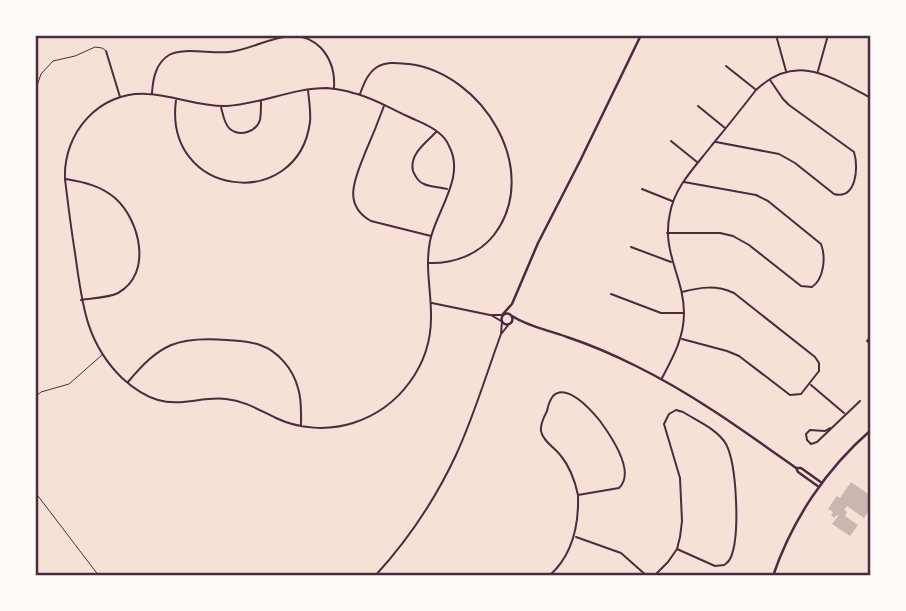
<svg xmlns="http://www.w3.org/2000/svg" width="906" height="611" font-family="'Golos Text',sans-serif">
	<rect width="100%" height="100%" fill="#f7e1d7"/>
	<path fill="#ccb4b1" d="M851,482L871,496V508L864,518L847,506L844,510L847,512L845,516L858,525L850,536L832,524L838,516L837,515L834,518L831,515L833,512L828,509L837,496L840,498Z"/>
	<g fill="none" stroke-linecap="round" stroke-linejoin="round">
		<path stroke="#4a2c40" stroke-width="1" d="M35,492L99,576"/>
		<path stroke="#4a2c40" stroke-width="1" d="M35,92L41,74L53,61L75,56L95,47L102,48L105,50
			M35,397L41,392L69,384L102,355"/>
		<path stroke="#4a2c40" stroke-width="2" d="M776,35L786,71
			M106,51L120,97
			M726,66L755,89
			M818,71L828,35
			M327,88C336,89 345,90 353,93C372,97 389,108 407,116C417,121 430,125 439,133C443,136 447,141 449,146C466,177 436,211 430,241C425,268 431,289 431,315C432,364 400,408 353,423C328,431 299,429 276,418C259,410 245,401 226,399C203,396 181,407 158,400C144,396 133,388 122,378C85,342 82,302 75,253C71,228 68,204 65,179C63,133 99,91 147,94C174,95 199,107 227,106C261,104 292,88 327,88Z
			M152,93C153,78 156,63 169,55C182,47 212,54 229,52C260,49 294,20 321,48C332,60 335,73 334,88
			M360,94C364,83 368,73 377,67C387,61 398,63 409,64C482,73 543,170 494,235C478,255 453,264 428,263
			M176,100C163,198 298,213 310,122C311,112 309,101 308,90
			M384,106C378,122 372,137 365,153C356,177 341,204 371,221L431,236
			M698,106L725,128
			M221,107C223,114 224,124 230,129C240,137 256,132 260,120C261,114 261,107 261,102
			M436,132C426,143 409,154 413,171C415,176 418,182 424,184C430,187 440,187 447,189
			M671,141L697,162
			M716,142L779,154L795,163L834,194C856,200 859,168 854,152L789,105L783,99L770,80
			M66,179C84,182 101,186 115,198C140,220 153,274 118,293C108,298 93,298 81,300
			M642,189L672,201
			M667,233H720L733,236L749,245L801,286L812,287C824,279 826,257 821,244L768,201L756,195L684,182
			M631,247L671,262
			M871,278V281
			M611,294L661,313H683
			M432,303L490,315H502
			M491,315L501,321
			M502,333L509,324
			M871,336L867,341L871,344
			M682,339L727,351L739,356L790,395L801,394L819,371V363L815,357L734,293C716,285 701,287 682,292
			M662,378C673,357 684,338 684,313C684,277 661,252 670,213C675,186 696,166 712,145C727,127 742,108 756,90C796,52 831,77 871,98
			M128,382C160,344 177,336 227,340C238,341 249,341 260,345C278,351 293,369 298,388C302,400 301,413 301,426
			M811,385L844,413
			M830,428L825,431L810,430L806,434L807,440L811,444L817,442L860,401
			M576,537L621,553L647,576
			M375,576C408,540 435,500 456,455C474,416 486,375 501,334L502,321
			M549,576C573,555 579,526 578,495L619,488C636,472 611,436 600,421C592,411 567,382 553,396C550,400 548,406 547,411C544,417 540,424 541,431C542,440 555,448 561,456C570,467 575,481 578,495
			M654,576L668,562L677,549L680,537L682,521L680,478L664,424L669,414L676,410L683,412C697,421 717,429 726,444C737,465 740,535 731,557C729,562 728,562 724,565L715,566L677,549"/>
		<path stroke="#4a2c40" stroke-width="2.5" d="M501.5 319a5.5 5.5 0 1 1 11 0a5.5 5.5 0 1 1-11 0Z
			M503,314L512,304L538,243L580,161L641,35
			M512,316C529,327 548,330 567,337C591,345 614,355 636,366C693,394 744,431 796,468L798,472L819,487
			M796,468H801L822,483
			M773,576C792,520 826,469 871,430"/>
	</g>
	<rect width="906" height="611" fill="none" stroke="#fffaf5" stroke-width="74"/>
	<rect x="37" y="37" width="832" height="537" fill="none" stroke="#4a2c40" stroke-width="2.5"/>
</svg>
